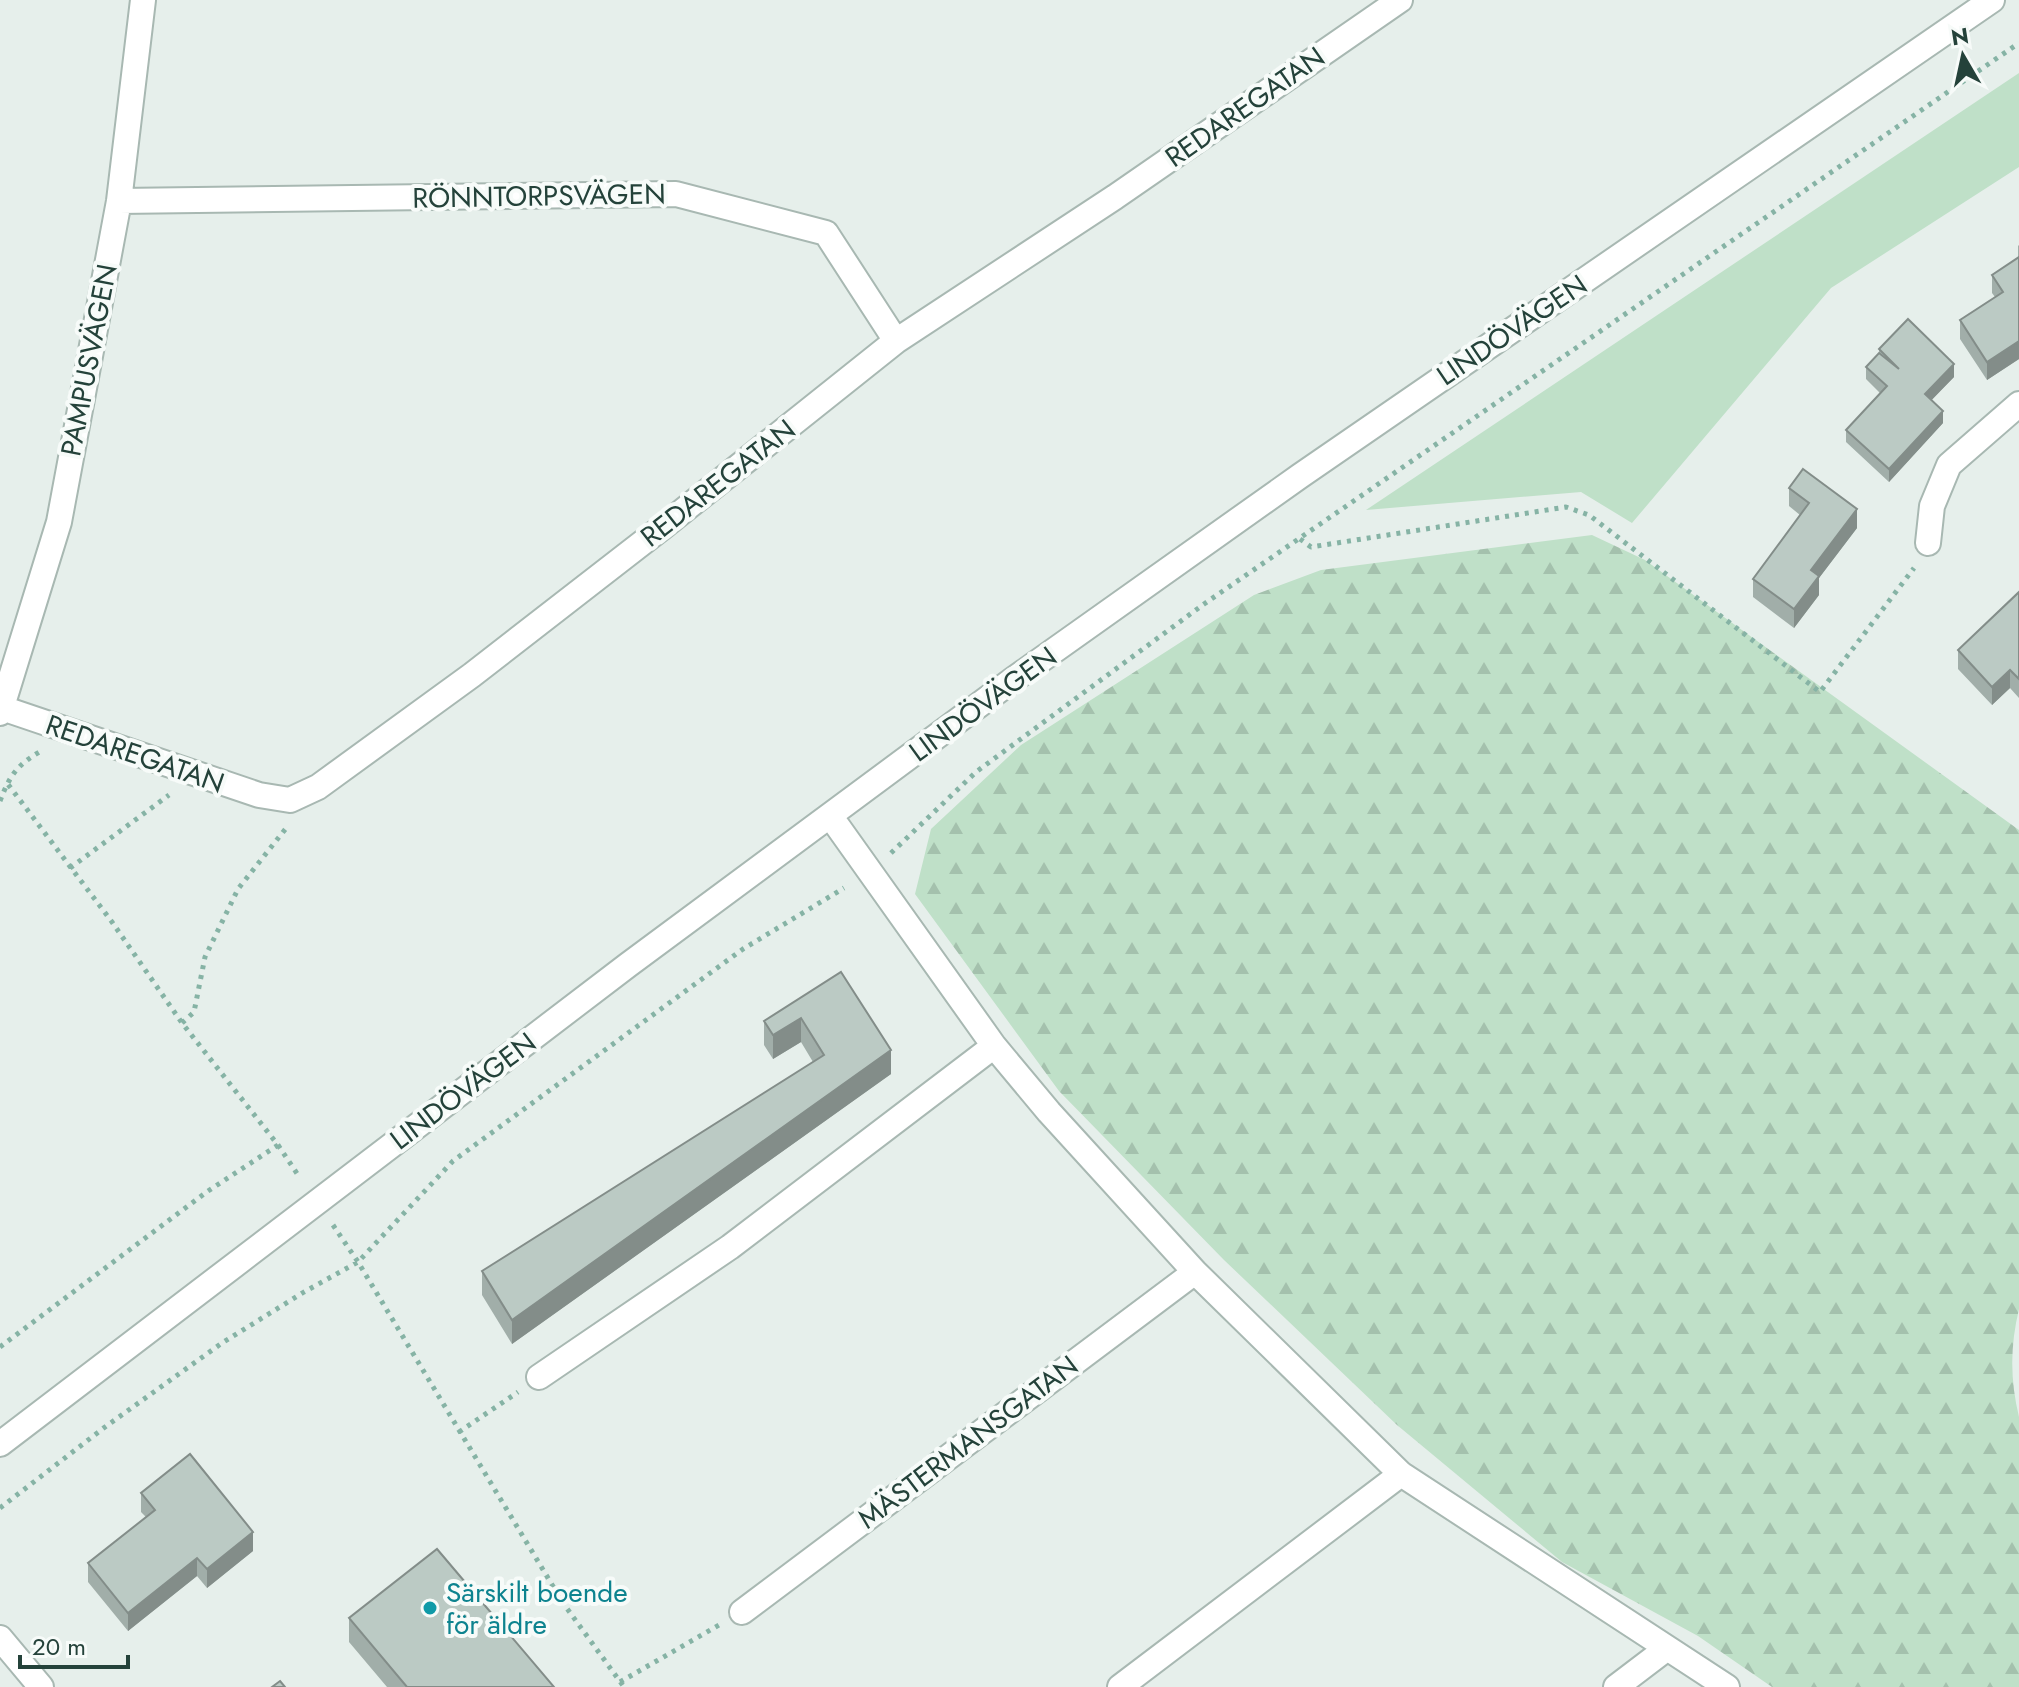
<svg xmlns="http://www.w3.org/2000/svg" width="2019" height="1687" font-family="Jost,sans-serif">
	<defs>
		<pattern id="forest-firs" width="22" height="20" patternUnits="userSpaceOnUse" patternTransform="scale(2)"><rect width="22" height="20" fill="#bfe0c8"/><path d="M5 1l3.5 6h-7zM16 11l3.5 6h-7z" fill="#a4c1ad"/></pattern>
	</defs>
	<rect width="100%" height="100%" fill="#e6efeb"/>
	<path fill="#bfe0c8" d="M2019,73V167L1831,288L1632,523L1581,492L1366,510Z"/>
	<path fill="url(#forest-firs)" d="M1592,535L1645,560L2019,830V1309C2010,1346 2010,1380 2019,1417V1687H1772L1698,1636L1562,1562L1397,1425L1224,1260L1059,1091L915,894L931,829L1021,745L1254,595L1321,570Z"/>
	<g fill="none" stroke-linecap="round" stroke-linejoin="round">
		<g stroke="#a8b8b2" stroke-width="28">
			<path id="minor" d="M119,201L676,194L826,233L896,341
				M1928,543L1932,506L1949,465L2019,404
				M2,708L259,795L290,800L318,787L472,675L664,526L896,341L1115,197L1400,0
				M0,713L59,522L119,201L143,0
				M831,817L994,1046L1049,1112L1195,1272L1401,1474L1727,1687
				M539,1377L730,1247L994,1046
				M0,1444L628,965L1014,679L1300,476L1992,0
				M742,1612L1195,1272
				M0,1638L41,1687
				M1120,1687L1401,1474
				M1616,1687L1666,1649"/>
		</g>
		<path stroke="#86b3a5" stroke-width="5" stroke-dasharray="4 6" stroke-linecap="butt" d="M1300,539L1311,547L1566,507L1589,515L1820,692L1914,568
			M0,801C10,775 17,765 41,751
			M891,853L976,772L1204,604L2019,43
			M70,868L169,795
			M182,1023L194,1012L205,957L238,889L287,827
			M278,1145L300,1178
			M333,1225L358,1262L563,1603L624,1687
			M0,1347L208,1191L278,1145L182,1023L112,922L7,783
			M459,1432L518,1392
			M0,1508L105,1427L222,1343L304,1292L358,1262L453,1161L743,949L844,888
			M620,1682L719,1625"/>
		<use href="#minor" stroke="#fff" stroke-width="24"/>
	</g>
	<path fill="#a1aea9" d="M2019,245V359L1987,380L1960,339V320L1995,297L1992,293V275L2018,258V246Z
		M1879,349L1954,377L1931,400L1943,423L1889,482L1846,442V430L1880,393L1866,379V367L1879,353Z
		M1789,488L1857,528L1819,578V595L1794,628L1753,597V579L1800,515L1789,506Z
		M2019,592V698L2010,688L1992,705L1958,669V650Z
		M841,972L891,1074L512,1344L482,1295V1271L813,1062L801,1042L773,1059L764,1045V1021Z
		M141,1493L253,1551L207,1588L197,1576L128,1631L88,1582V1563L146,1517L141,1512Z
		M349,1618L554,1687H387L349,1642Z"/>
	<path fill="#838d89" d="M2019,341V359L1987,380V362Z
		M1954,364V377L1925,407V394Z
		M1943,411V423L1889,482V469Z
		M1857,509V528L1819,578V595L1794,628V609L1811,570Z
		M2010,670V688L1992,705V687Z
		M801,1018V1042L773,1059V1035Z
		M891,1050V1074L512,1344V1320Z
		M253,1532V1551L207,1588V1569Z
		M197,1558V1576L128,1631V1613Z"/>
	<path fill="#bbcac4" stroke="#838d89" stroke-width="2" d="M2019,257V341L1987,362L1960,320L2003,292L1992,275Z
		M1908,319L1954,364L1925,394L1943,411L1889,469L1846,430L1887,386L1866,367L1879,353L1899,369L1879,349Z
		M1803,469L1857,509L1811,570L1819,576L1794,609L1753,579L1809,503L1789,488Z
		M2019,592V679L2010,670L1992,687L1958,650Z
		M841,972L891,1050L512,1320L482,1271L824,1055L801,1018L773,1035L764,1021Z
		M190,1454L253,1532L207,1569L197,1558L128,1613L88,1563L155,1510L141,1493Z
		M437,1549L554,1687H407L349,1618Z
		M280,1681L285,1687H272Z"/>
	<circle fill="#0f9aa8" stroke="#f7fbf9" stroke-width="3" cx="430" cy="1608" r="8"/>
	<g text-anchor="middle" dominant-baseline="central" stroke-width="8" stroke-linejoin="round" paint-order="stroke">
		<g font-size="28" fill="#24423a" stroke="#f7fbf9">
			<text transform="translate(1245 107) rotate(-35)">REDAREGATAN</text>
			<text transform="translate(539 196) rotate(-1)">RÖNNTORPSVÄGEN</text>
			<text transform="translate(1512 330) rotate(-34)">LINDÖVÄGEN</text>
			<text transform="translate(89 360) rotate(-79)">PAMPUSVÄGEN</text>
			<text transform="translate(718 483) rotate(-38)">REDAREGATAN</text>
			<text transform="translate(983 704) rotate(-36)">LINDÖVÄGEN</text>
			<text transform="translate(135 754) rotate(19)">REDAREGATAN</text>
			<text transform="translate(463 1091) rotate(-37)">LINDÖVÄGEN</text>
			<text transform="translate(968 1442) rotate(-37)">MÄSTERMANSGATAN</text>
		</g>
		<g font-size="28" fill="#0d838f" stroke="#f7fbf9" text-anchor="start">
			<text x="446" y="1592">Särskilt boende<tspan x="446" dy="32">för äldre</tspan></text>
		</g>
	</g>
	<g transform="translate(1963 56) rotate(351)" stroke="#f7fbf9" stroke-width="6" paint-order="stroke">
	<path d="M0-6L14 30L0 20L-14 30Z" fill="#24423a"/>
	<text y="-12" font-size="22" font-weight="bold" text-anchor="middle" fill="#24423a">N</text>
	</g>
	<path d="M20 1655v12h108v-12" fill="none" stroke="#24423a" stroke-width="4"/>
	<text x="32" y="1655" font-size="24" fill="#24423a" stroke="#f7fbf9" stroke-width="6" paint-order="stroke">20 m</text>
</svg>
